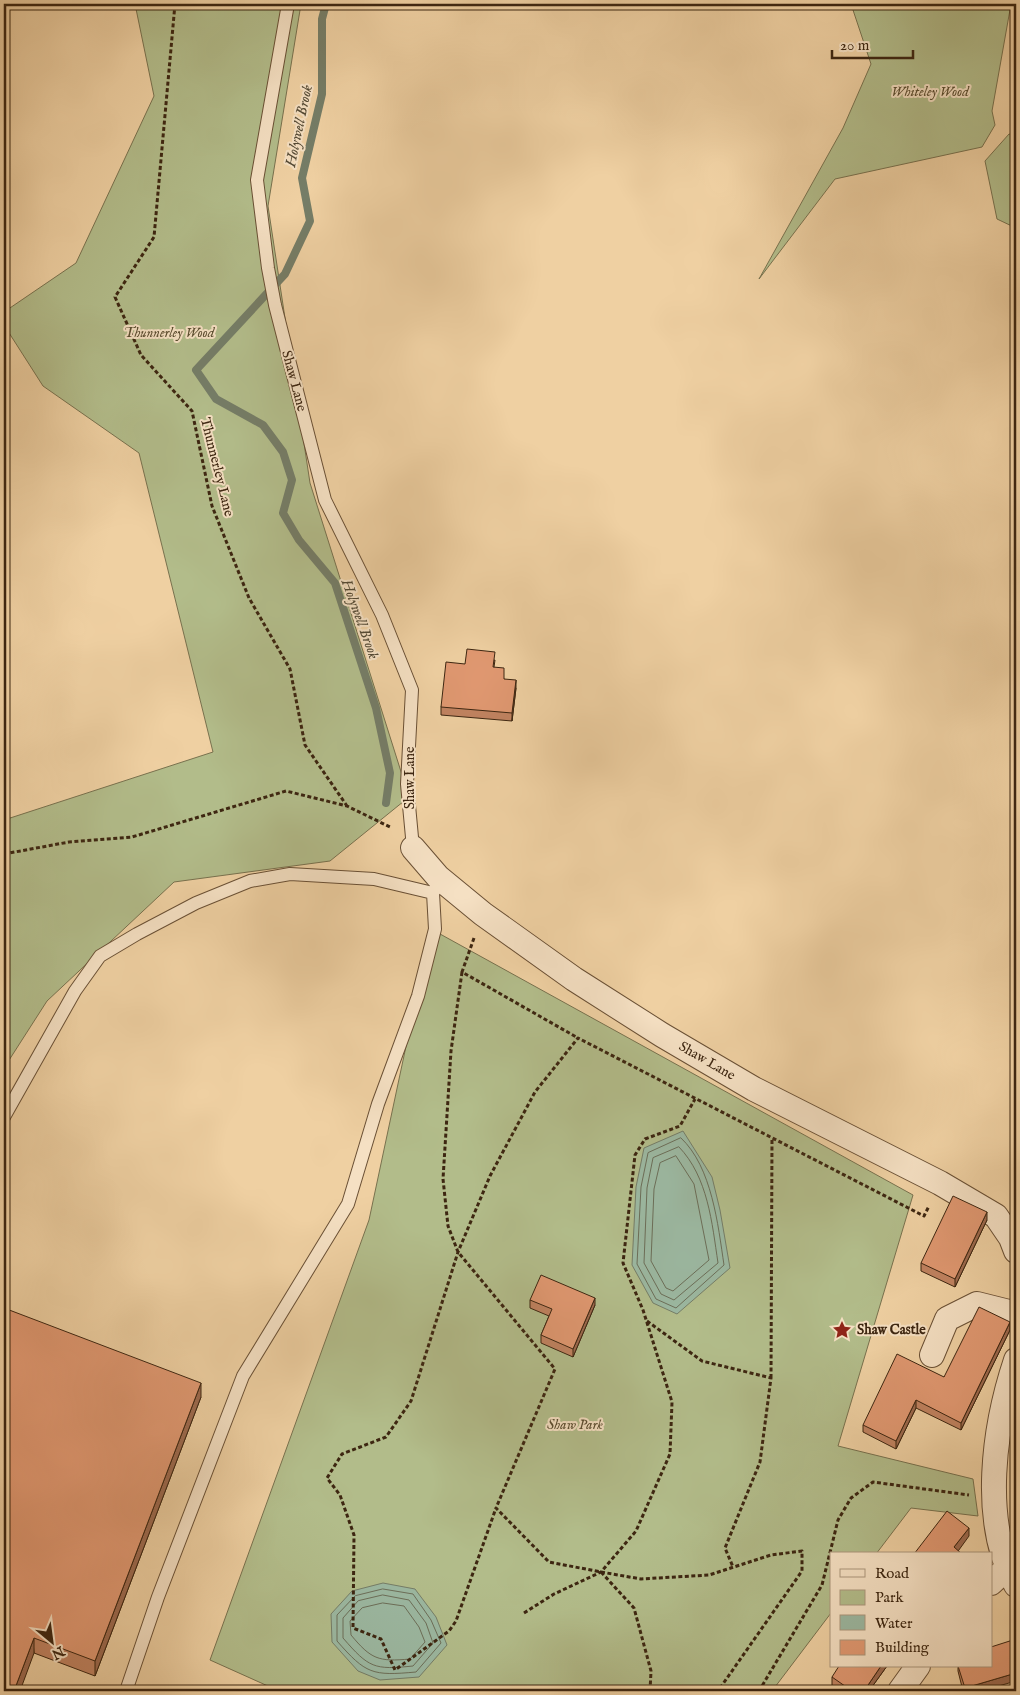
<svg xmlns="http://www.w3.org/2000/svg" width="1020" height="1695" font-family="'IM FELL English',serif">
	<rect width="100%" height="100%" fill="#efd0a2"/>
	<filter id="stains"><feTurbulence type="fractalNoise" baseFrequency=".004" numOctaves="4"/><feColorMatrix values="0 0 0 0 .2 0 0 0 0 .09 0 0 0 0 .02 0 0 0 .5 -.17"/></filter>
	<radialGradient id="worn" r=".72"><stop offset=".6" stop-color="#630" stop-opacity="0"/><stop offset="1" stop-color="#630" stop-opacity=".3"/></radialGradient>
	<path fill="#b2bc8a" stroke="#78714e" d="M135,4H301L268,206L310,483L409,797L330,861L174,882L47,1001L4,1068V820L213,752L139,453L43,386L4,325V312L76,263L154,96Z
		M851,4H1011L992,111L995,125L982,147L835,179L759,279L843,128L871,64Z
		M1009,134L1016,135V228L997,219L985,161Z
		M431,929L913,1195L838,1446L973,1479L978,1516L911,1508L876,1554H831V1613L772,1691H279L210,1660L369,1220Z"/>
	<path fill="#9bb7a0" stroke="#757d67" d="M683,1131L712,1177L720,1210L730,1268L677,1314L653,1303L632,1265L636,1187L644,1148Z
		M383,1583L415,1589L436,1617L447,1645L419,1677L380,1680L358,1671L332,1642L331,1614L352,1591Z"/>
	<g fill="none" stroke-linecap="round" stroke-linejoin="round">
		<path stroke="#6c6e58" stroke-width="1" d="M681,1138C712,1167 718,1225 724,1265L676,1308L656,1299L637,1264L641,1187L648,1153Z
			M679,1147C708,1177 712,1223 718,1263L674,1300L661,1294L644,1263L647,1188L653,1158Z
			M676,1156L694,1184L709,1260L673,1291L666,1288L651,1261L654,1189L660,1163Z
			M383,1589L413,1594L431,1620L441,1643L416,1672C372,1676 366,1674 337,1641V1615L355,1596Z
			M383,1595L409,1600L426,1623L433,1643L413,1666C374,1670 369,1668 343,1638V1618L358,1601Z
			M383,1603L404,1606L419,1627L425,1642L410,1659C378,1662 371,1659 351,1635L350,1621L362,1608Z"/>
		<path stroke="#757d67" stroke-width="8" d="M326,4L322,19V94L302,178L310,221L285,274L196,370L216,399L263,425L283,452L292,480L283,513L299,540L335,583L376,708L390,773L386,803"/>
		<g stroke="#6a5035" stroke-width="14">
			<path id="lane" d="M288,4L257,180L268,268L275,305L325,500L382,615L412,690L407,784L413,848
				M4,1117L75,991L100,956L137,934L196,903L250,881L290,874L374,879L433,893
				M126,1691L158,1597L243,1376L348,1204L378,1104L418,996L435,929L433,893L437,887L438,877"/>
		</g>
		<g stroke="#6a5035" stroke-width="26">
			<path id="street" d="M413,848L438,877L483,914L574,979L662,1035L754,1089L940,1183L996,1216L1011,1238L1016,1251
				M932,1355L947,1319L977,1304L1009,1312L1016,1311
				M1016,1360C994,1426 980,1521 1016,1585
				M991,1583L1007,1568
				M900,1691L918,1666"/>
		</g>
		<path stroke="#3d2611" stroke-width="3" stroke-dasharray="4 2.5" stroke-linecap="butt" d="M175,4L154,237L115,297L141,355L192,411L212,506L249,598L290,669L305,745L347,806
			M4,854L69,842L132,837L286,791L347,806L390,827
			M474,938L462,972L578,1038
			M462,972L451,1051L443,1179L448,1226L458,1252L555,1369L496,1508
			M647,1321L702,1361L771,1378L760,1462L725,1548L733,1567
			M771,1378L772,1138
			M601,1572L641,1579L709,1575L771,1555L802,1551V1571L718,1691
			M524,1613L554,1594L601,1572L636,1531L670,1454L672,1402L643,1310L623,1263L635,1155L645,1139L680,1126L695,1099
			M650,1691L651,1671L634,1608L601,1572L549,1562L496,1508L456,1621L449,1631L395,1670L381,1639L353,1628L354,1535L340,1495L327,1478L342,1454L386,1437L411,1401L458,1252L490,1176L535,1092L578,1038L924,1216L929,1206
			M759,1691L822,1585L838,1520L851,1498L873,1482L969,1495"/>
		<use href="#lane" stroke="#f5e0c3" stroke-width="12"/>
		<use href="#street" stroke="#f5e0c3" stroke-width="24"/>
	</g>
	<path fill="#c18361" stroke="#3d2611" d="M495,660L494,667L504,679L516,688L512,721L441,715V707L465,664Z
		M987,1220L955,1287L921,1271V1263Z
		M530,1300L595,1305L573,1357L541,1343V1335L549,1316L530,1308Z
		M4,1308L201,1397L95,1676L34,1653Z
		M1010,1330L961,1430L916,1408L896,1449L863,1432V1425L944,1377Z
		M887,1666L869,1691H841L832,1685V1677Z
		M958,1666H991L981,1691H963L958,1671Z"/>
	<path fill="#9d6a4f" stroke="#3d2611" d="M516,680V688L512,721V713Z
		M987,1212V1220L955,1287V1279Z
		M595,1298V1305L573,1357V1349Z
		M1010,1322V1330L961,1430V1423Z
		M201,1383V1397L95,1676V1661Z
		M916,1400V1408L896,1449V1441Z
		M969,1528V1536L956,1554L954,1547Z
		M34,1638V1653L20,1691H14Z
		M881,1666H887L869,1691H864Z
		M1016,1673V1681L981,1691H965V1688Z"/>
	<path fill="#e09871" stroke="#3d2611" d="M467,649L495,652L493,667L504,668V679L516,680L512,713L441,707L446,662L465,664Z
		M953,1196L987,1212L955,1279L921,1263Z
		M541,1275L595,1298L573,1349L541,1335L552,1309L530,1300Z
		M979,1307L1010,1322L961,1423L916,1400L896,1441L863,1425L897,1354L944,1377Z
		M4,1308L201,1383L95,1661L34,1638L14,1691H4Z
		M947,1511L969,1528L954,1547L962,1554H914Z
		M1016,1639V1673L965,1688L958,1666H991V1647Z
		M839,1666H881L864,1691H852L832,1677Z"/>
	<defs>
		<g id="sight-bare" transform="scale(1.5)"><path d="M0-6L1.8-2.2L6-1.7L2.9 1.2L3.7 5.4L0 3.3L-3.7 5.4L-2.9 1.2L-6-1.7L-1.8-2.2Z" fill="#8f2418" stroke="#f5e0c3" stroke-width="2.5" paint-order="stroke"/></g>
	</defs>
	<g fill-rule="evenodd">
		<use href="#sight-bare" x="842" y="1330"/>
	</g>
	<g text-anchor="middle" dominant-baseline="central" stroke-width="4" stroke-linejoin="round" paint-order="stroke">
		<g font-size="14" font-style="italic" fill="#5a4c2f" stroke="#f5e0c3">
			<text x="930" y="92">Whiteley Wood</text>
			<text x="169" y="333">Thunnerley Wood</text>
			<text x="575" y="1425">Shaw Park</text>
		</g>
		<g font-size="14" fill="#3d2611" stroke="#f5e0c3">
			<text transform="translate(294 381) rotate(75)">Shaw Lane</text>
			<text transform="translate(217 467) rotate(76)">Thunnerley Lane</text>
			<text transform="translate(410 778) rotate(-90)">Shaw Lane</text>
			<text transform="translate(707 1061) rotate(30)">Shaw Lane</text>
		</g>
		<g font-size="14" font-weight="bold" fill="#3d2611" stroke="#f5e0c3" text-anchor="start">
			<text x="857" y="1330">Shaw Castle</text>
		</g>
		<g font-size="15" font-style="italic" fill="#544a35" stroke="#f5e0c3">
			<text transform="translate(299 126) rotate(-78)">Holywell Brook</text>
			<text transform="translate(360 619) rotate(70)">Holywell Brook</text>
		</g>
	</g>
	<rect width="1020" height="1695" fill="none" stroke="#efd0a2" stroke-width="20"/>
	<rect x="5" y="5" width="1010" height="1685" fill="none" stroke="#3d2611" stroke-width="2.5"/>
	<rect x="10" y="10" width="1000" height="1675" fill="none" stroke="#3d2611"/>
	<rect x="830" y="1552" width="162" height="115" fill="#f5e0c3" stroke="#ab967c"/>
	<rect x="840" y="1569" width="25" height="8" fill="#f5e0c3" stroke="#ab967c"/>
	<text x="875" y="1578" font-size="15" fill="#3d2611">Road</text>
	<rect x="840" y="1590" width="25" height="15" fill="#b2bc8a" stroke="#ab967c"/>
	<text x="875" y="1602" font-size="15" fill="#3d2611">Park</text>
	<rect x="840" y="1615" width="25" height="15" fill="#9bb7a0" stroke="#ab967c"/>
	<text x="875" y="1628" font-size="15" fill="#3d2611">Water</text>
	<rect x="840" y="1640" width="25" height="15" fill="#e09871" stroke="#ab967c"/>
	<text x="875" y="1652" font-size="15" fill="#3d2611">Building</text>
	<g transform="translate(52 1642) rotate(151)" stroke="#f5e0c3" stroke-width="4" paint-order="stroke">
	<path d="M0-4L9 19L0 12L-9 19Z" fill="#3d2611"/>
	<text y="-8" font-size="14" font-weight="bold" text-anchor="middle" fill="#3d2611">N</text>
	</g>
	<path d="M832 50v8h81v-8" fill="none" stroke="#3d2611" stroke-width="2.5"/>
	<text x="840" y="50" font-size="15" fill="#3d2611" stroke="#f5e0c3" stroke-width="4" paint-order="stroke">20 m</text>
	<rect width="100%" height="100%" filter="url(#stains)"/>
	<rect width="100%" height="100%" fill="url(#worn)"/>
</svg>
